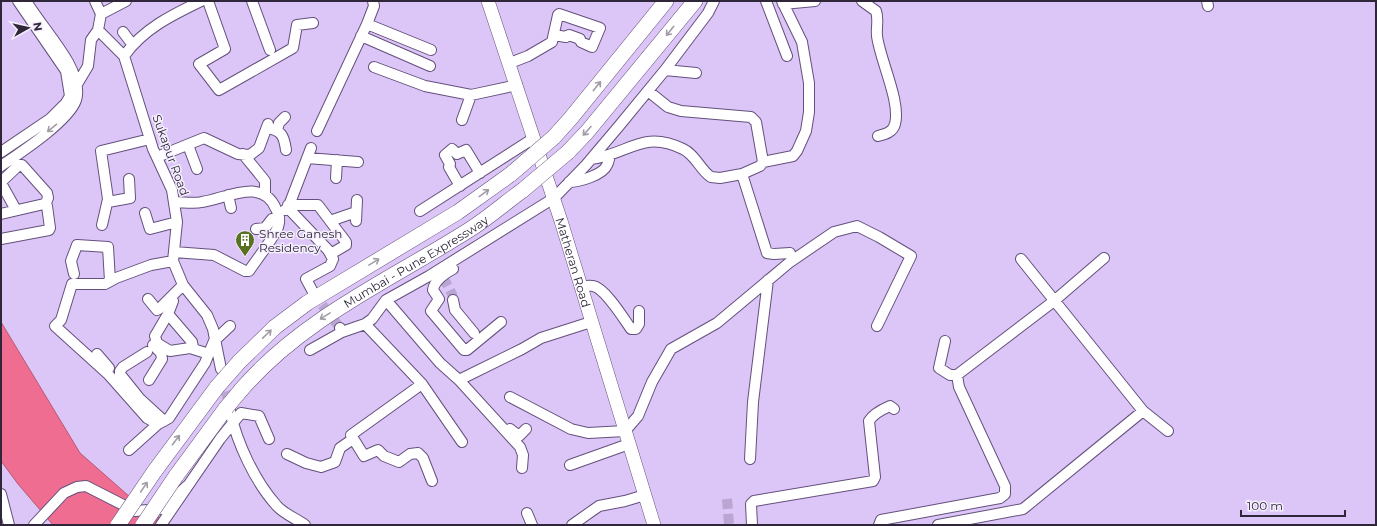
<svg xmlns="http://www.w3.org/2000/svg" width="1377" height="526" font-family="Montserrat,sans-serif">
	<rect width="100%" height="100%" fill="#dcc6f8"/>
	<path fill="#f06d92" stroke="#b65877" d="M1,322L80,453L130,497L170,525H53L18,484L1,461Z"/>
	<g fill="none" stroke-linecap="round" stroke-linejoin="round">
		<path stroke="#b9a6d2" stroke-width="10" stroke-dasharray="10 5" stroke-linecap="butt" d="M443,277L452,294L453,300
			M313,293L340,328
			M222,377L230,408
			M727,499L729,525"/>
		<g stroke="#64507c" stroke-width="12">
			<path id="minor" d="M95,1L101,14L98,30L124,56L153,149L172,190L177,222L173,261L183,285L207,315L213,329L221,369
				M208,1L225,49L199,64L219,90L293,48L297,25L313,23
				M252,1L270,50
				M766,1L787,56
				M862,1L876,11C879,20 876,27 877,36C880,60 901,102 895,124C893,132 886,134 878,136
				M1207,1L1208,6
				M783,4L815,1
				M101,14L126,1
				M367,24L431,50
				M123,32L132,44
				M361,36L430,66
				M124,56C143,29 172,15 201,1
				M510,63L528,56L552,42L558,15L559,14L600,28L592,47L581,42L580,39L569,35L566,37L554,35
				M374,67L425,86L471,95L517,85
				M665,70L696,73
				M76,86L88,66L91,40L98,30
				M648,91L668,107L681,111L751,117L756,122L763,162L760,166L742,174L767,253L774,254L790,253
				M462,120L471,95
				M267,128C281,130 284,135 286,150
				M277,130L279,123L285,117
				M317,131L367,24L374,6L373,1
				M188,145L197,169
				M1,152L50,119L66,103L70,96L66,71L18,1
				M243,154L265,181V194
				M157,157L204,138L238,154L250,155L259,148L268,124
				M307,158L358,162
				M591,159C628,155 642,129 683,149C696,155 700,170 711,177L720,178L742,174
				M763,162L793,156L797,151L806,131L809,112V83L802,42L782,1
				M1,166C20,153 69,121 76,100C80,87 74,73 68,62C56,41 39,22 26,1
				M336,178L337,160
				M1,182L19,165H22L47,193L48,198L45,205
				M569,182C579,182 603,175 607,165C609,162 609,158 610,155
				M1,183L16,210
				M460,186L449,167L450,164L445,155L452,149L457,154L466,150L480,173
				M228,195L231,208
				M108,202L130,198L129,179
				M288,205H318L346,242V245L334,252H329
				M288,208L328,250L333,259L330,266L306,279L313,292
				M285,210L288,208L311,148
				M420,211L534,138
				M145,213L150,229L177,222
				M1,214L44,204L47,206L50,228L49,230L1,239
				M330,221L356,212
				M356,221L357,200
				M102,225L108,199L101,151L150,139
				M256,229L265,228L272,219
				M174,252L214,255L245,271H249C257,259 273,239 278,227C280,221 279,214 276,209C263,177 227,198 202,202C194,204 183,202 175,202
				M173,261L151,265L116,278L105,284H72L61,320L55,326L108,374L147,418L158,424L169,418L205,363L214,341L230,326
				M453,269C445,273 434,281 433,290L439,299L431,311L464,350H467L501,322
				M74,274L71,261L77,245L108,247L110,281
				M581,287C585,286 589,285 593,286C605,288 624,319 631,329H636L639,324V311
				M148,299L157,310L159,309L183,285
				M386,300L440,363L459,380L522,349L541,338L591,322
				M453,300L455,310L474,333
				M173,301L168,314L155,336L157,343L170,351L190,348L209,354
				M168,314L192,342L193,348
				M365,324L372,319L386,300L429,276L554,198L586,165L619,126L665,70L708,13L714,1
				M340,328L342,332L365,324L422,384L462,442
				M945,341L939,368L950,375H957L1054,301L1104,258
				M310,350L342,332
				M147,352L123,367L120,371V374L140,399L164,421
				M97,354L109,368
				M149,380L162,359L161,353L153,345
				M459,380L520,447L523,455L522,468
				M422,384L351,435L364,456L378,450L384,456L399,462L410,454L418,453L423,458L432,481
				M510,397L571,429L588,433L625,431L638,416L652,382L671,349L717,323L790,262L834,232L857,226L879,237L911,256L877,326
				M230,411C237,443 255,482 277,506C284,514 297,519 305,525
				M1143,411L1168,431
				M510,429L519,436L526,429
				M129,450L158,424
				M287,454L306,463L321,467L335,462L340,448L353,439
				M750,459L753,402L768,280
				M570,465L629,444
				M1,494L9,525
				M527,513L532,525
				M34,525L64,493L77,487L86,486L135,511L162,509L187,486
				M161,525L220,439L241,413L259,416L269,439
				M572,525L599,506L625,501L645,495
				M752,525L751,504L754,501L873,481L875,477L869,421C873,414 883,409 890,406L894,409
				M879,525L881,520L1000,498L1005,494V486L959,387L957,375
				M938,525L1023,509L1143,411L1021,259"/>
		</g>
		<g stroke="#64507c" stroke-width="14">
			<g id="major">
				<path id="s1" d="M488,1L561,221L654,525"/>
			</g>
		</g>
		<g stroke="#64507c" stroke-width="16">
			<g id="highway">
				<path d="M554,137L571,118L666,1"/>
				<path d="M568,152L587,132L695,1"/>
				<path d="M239,362L275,327L307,303L458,212L511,174"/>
				<path id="s2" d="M241,390C303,318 390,280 469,230C488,218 505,203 523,190"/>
				<path d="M154,472L217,387"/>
				<path d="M176,476L226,408"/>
			</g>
		</g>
		<use href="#minor" stroke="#fff" stroke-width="10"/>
		<use href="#major" stroke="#fff" stroke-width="13"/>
		<use href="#highway" stroke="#fff" stroke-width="15"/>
		<g stroke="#64507c" stroke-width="16" stroke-linecap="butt">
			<path id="highway-bridge" d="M511,174L554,137
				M523,190L568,152
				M217,387L239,362
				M226,408L241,390
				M118,525L154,472
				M143,525L176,476"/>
		</g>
		<use href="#highway-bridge" stroke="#fff" stroke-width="15"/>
	</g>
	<defs><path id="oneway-shaft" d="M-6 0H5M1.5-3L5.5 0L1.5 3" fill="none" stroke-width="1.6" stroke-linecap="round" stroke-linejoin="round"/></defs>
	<g stroke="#a19da6">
		<use href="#oneway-shaft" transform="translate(670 31) rotate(129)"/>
		<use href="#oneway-shaft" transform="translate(597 86) rotate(-51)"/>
		<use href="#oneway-shaft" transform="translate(52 128) rotate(141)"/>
		<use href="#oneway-shaft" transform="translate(587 131) rotate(132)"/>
		<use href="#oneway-shaft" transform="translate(484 193) rotate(-36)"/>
		<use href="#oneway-shaft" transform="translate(374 262) rotate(-31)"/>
		<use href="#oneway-shaft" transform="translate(325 316) rotate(148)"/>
		<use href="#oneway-shaft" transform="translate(267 334) rotate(-44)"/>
		<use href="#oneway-shaft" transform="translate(176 440) rotate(-53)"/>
		<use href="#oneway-shaft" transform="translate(144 487) rotate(-56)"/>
	</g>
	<defs>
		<g id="building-pin" transform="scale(1)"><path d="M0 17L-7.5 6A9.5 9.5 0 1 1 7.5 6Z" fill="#587021" stroke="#f5effe"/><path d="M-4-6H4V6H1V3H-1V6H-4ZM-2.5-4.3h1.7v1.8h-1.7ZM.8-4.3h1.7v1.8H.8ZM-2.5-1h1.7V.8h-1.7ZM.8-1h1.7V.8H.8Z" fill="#fff"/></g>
	</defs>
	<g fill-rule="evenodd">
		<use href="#building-pin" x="245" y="240"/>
	</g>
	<g text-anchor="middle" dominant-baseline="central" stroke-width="3" stroke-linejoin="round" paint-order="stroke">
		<g font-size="12" fill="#2f2639" stroke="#f5effe">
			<text transform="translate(171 155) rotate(70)">Sukapur Road</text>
			<text stroke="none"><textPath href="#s2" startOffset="218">Mumbai - Pune Expressway</textPath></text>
			<text stroke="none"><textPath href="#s1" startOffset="275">Matheran Road</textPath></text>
		</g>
		<g font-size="12" fill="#2f2639" stroke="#f5effe" text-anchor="start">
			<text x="259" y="233">Shree Ganesh<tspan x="259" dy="14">Residency</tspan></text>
		</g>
	</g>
	<rect width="1377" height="526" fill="none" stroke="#2f2639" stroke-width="4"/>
	<g transform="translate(28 28) rotate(82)" stroke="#f5effe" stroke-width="3" paint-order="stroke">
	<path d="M0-3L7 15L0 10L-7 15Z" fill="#2f2639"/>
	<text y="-6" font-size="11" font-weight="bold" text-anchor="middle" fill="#2f2639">N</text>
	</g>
	<path d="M1241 510v6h104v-6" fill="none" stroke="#2f2639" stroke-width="2"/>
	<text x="1247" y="510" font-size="12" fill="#2f2639" stroke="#f5effe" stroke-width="3" paint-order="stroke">100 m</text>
</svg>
